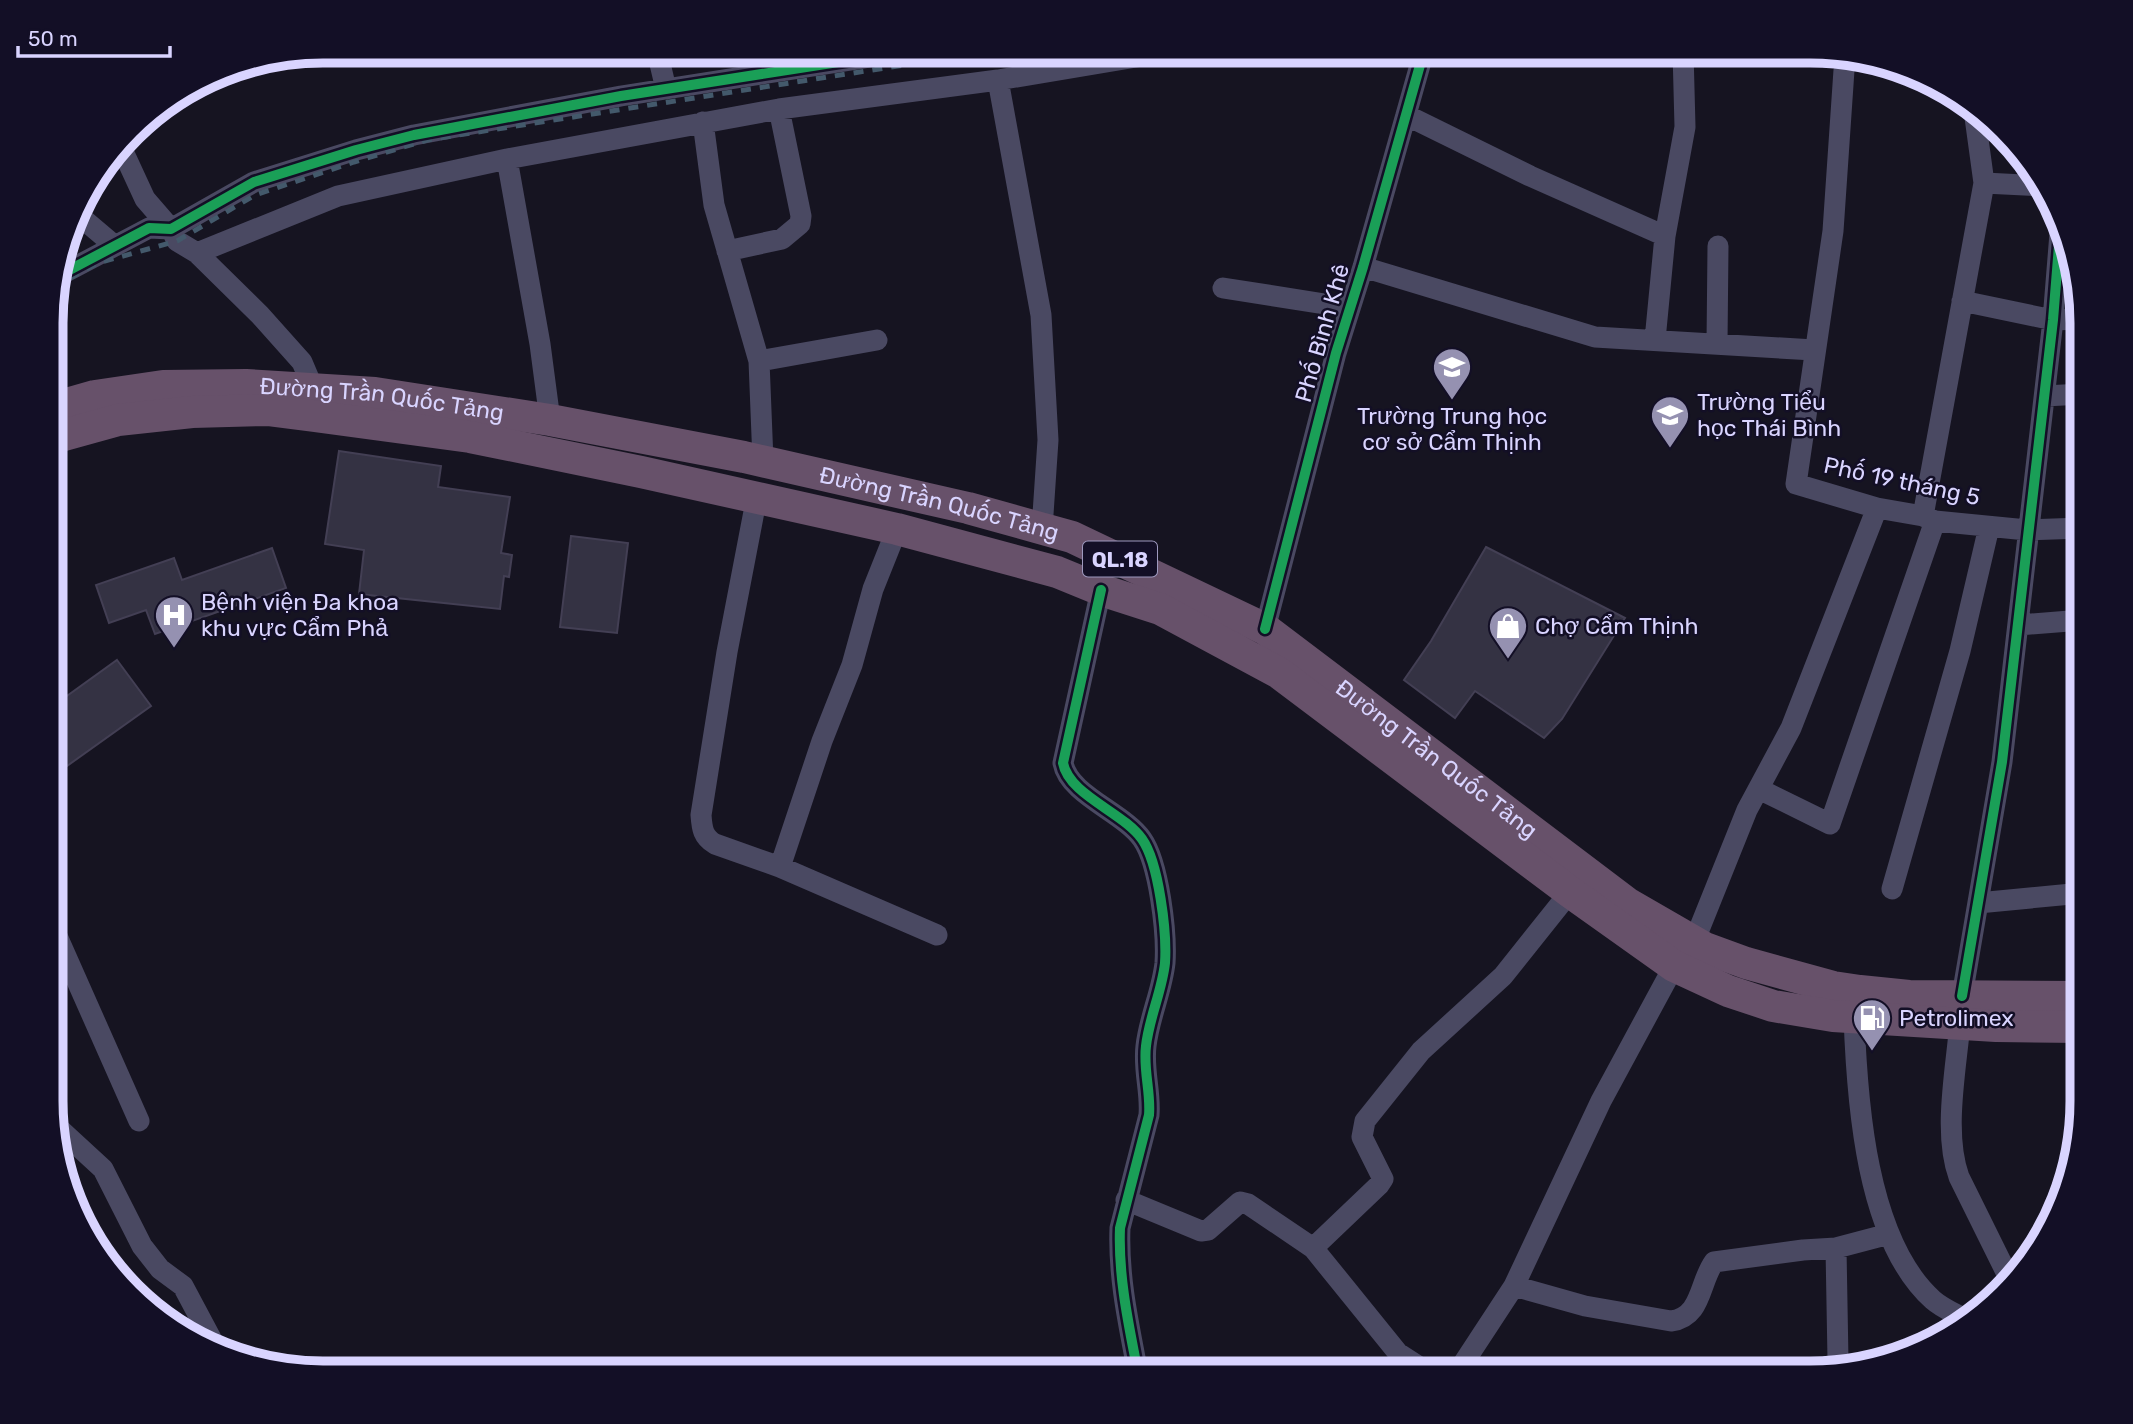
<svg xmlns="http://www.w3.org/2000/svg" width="2133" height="1424" font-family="Rubik,sans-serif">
	<rect width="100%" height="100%" fill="#161421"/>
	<path fill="#343243" stroke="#433f54" stroke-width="2" d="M339,451L441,466L438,487L510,497L501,553L512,555L509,577L504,576L500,609L359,594L364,550L325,544Z
		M571,536L628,543L617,633L560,627Z
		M1486,547L1625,618L1562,719L1544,738L1475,691L1455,718L1404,680L1431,641Z
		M272,548L286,588L155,634L146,610L109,623L96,585L174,558L182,580Z
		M117,660L151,706L53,776V706Z"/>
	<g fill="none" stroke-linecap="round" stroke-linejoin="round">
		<path stroke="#4a4962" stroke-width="21" d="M657,51L666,89
			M757,51L762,74
			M1844,70L1833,231L1796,484L1877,508L1923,516L1935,521L2027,530L2082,528
			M998,80L1041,315L1048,440L1042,529
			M1406,115L1530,176L1665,236
			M703,122L714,205L759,361L763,461
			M121,147L145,199L171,229L177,241L197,253L260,315L302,362L313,388
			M507,159L540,344L550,420
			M1984,183L2045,186
			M76,213L115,246
			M727,251L782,239L800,224L801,216L779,109
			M197,253L338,196L507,159L779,109L998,80L1172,51
			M1363,267L1595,337L1814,350
			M56,277L149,228L171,229L254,182L356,150L414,135L621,96L909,51
			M1223,288L1350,308
			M1962,301L2053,320L2082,319
			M1655,340L1665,236L1685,127L1683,51
			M1717,344L1718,246
			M759,361L877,340
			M2045,396L2082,394
			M757,496L727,652L701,815C702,829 703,837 715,844L780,867L937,935
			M1923,516L1984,183L1974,110
			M1101,590L1063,763C1069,795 1123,812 1142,839C1159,863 1167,933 1165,963C1162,991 1149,1018 1146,1046C1143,1070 1151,1092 1149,1115L1120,1228C1118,1277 1129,1326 1138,1373
			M2019,625L2082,620
			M1265,629L1336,353L1363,267L1424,51
			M1759,789L1830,824L1935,521
			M780,867L822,741L852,665L873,589L897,529
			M1892,889L1960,651L1989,527
			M1978,903L2082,893
			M53,927L139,1121
			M1694,942L1747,810L1791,728L1877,508
			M1962,996L2002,762L2053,320L2060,233
			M1854,1017C1857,1101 1866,1240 1933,1300C1942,1308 1954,1313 1965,1319
			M1960,1023C1956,1070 1943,1133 1959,1177L2009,1278
			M53,1123L103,1169L142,1246L160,1269L183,1286L215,1346
			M1126,1200L1201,1231L1208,1230L1240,1202L1248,1204L1313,1248L1398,1353L1429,1373
			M1313,1248L1379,1185L1383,1179L1362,1137L1365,1121L1421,1051L1503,976L1570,892
			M1514,1286L1585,1306L1671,1321C1702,1317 1699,1283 1714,1262L1803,1250L1836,1248
			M1833,1371L1838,1360L1836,1248L1889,1234
			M1457,1373L1514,1286L1601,1101L1674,966"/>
		<g stroke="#67516a" stroke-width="32">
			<path id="s1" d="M53,408L95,396L163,386L246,385L375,393L550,420L744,457L968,508L1072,537L1265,629L1627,903L1705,948L1746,963L1833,987L1860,991L1909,996L2082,997"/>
			<path d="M53,438L118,420L192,412L267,410L314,416L470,437L641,472L897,529L1057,572L1101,590L1160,609L1279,673L1570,892L1674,966L1728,991L1773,1006L1833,1016L1996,1026L2082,1027"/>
		</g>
		<path stroke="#43596b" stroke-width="5" stroke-dasharray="10 9" stroke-linecap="butt" d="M53,287L98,263L177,241L255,195L354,162L427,140L993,51"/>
		<g stroke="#130f26" stroke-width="15">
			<path id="cycleway" d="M56,277L149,228L171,229L254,182L356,150L414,135L621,96L909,51
				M1101,590L1063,763C1069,795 1123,812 1142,839C1159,863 1167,933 1165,963C1162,991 1149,1018 1146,1046C1143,1070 1151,1092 1149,1115L1120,1228C1118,1277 1129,1326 1138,1373
				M1265,629L1336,353L1363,267L1424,51
				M1962,996L2002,762L2053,320L2060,233"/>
		</g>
		<use href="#cycleway" stroke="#1a9f57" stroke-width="10"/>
	</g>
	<defs>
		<g id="school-pin" transform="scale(2.0125)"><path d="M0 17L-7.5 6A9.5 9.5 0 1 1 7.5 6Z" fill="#9591b1" stroke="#130f26"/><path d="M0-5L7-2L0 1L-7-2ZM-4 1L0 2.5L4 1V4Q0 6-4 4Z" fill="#fff"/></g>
		<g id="hospital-pin" transform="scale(2.0125)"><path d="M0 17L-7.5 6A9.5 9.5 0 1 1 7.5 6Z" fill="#9591b1" stroke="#130f26"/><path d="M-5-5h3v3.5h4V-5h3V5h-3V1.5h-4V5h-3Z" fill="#fff"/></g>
		<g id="shop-pin" transform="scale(2.0125)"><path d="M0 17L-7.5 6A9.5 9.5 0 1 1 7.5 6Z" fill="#9591b1" stroke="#130f26"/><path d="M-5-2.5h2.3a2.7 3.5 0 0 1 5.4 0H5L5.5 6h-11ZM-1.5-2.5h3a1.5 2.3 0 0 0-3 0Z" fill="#fff"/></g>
		<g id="fuel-pin" transform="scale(2.0125)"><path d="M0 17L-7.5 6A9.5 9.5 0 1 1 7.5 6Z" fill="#9591b1" stroke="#130f26"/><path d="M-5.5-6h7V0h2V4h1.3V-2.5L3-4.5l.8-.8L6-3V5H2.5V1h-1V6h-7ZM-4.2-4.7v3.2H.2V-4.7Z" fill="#fff"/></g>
	</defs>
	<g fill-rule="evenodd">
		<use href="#school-pin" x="1452" y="367"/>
		<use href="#school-pin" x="1670" y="415"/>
		<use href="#hospital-pin" x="174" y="615"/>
		<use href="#shop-pin" x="1508" y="626"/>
		<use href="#fuel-pin" x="1872" y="1018"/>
	</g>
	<g text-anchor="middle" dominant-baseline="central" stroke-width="5" stroke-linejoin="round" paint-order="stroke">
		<rect fill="#130f26" stroke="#9e99be" stroke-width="2" x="1083" y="541.5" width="74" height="35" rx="5"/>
		<g font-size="21" font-weight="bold" fill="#d9d4ff">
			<text x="1120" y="559">QL.18</text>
		</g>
		<g font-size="23" fill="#d9d4ff" stroke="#130f26">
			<text transform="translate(1322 333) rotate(-74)">Phố Bình Khê</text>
			<text stroke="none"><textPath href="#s1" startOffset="332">Đường Trần Quốc Tảng</textPath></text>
			<text transform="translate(1902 481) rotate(12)">Phố 19 tháng 5</text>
			<text stroke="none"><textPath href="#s1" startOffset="900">Đường Trần Quốc Tảng</textPath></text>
			<text stroke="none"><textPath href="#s1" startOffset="1466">Đường Trần Quốc Tảng</textPath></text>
		</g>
		<g font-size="23" fill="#d9d4ff" stroke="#130f26" text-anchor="start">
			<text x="1697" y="402">Trường Tiểu<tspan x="1697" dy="26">học Thái Bình</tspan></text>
			<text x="1452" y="416" text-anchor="middle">Trường Trung học<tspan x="1452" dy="26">cơ sở Cẩm Thịnh</tspan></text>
			<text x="201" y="602">Bệnh viện Đa khoa<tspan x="201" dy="26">khu vực Cẩm Phả</tspan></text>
			<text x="1535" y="626">Chợ Cẩm Thịnh</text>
			<text x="1899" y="1018">Petrolimex</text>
		</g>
	</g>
	<path d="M0 0H2133V1424H0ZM323 63H1810A260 260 0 0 1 2070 323V1101A260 260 0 0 1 1810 1361H323A260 260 0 0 1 63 1101V323A260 260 0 0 1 323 63Z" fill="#130f26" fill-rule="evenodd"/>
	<path fill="none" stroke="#d9d4ff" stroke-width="9" d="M323 63H1810A260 260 0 0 1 2070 323V1101A260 260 0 0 1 1810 1361H323A260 260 0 0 1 63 1101V323A260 260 0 0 1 323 63Z"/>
	<path d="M18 46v10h152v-10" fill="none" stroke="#d9d4ff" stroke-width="3.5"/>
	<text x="28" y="46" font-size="21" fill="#d9d4ff" stroke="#130f26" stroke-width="5" paint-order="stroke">50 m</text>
</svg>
